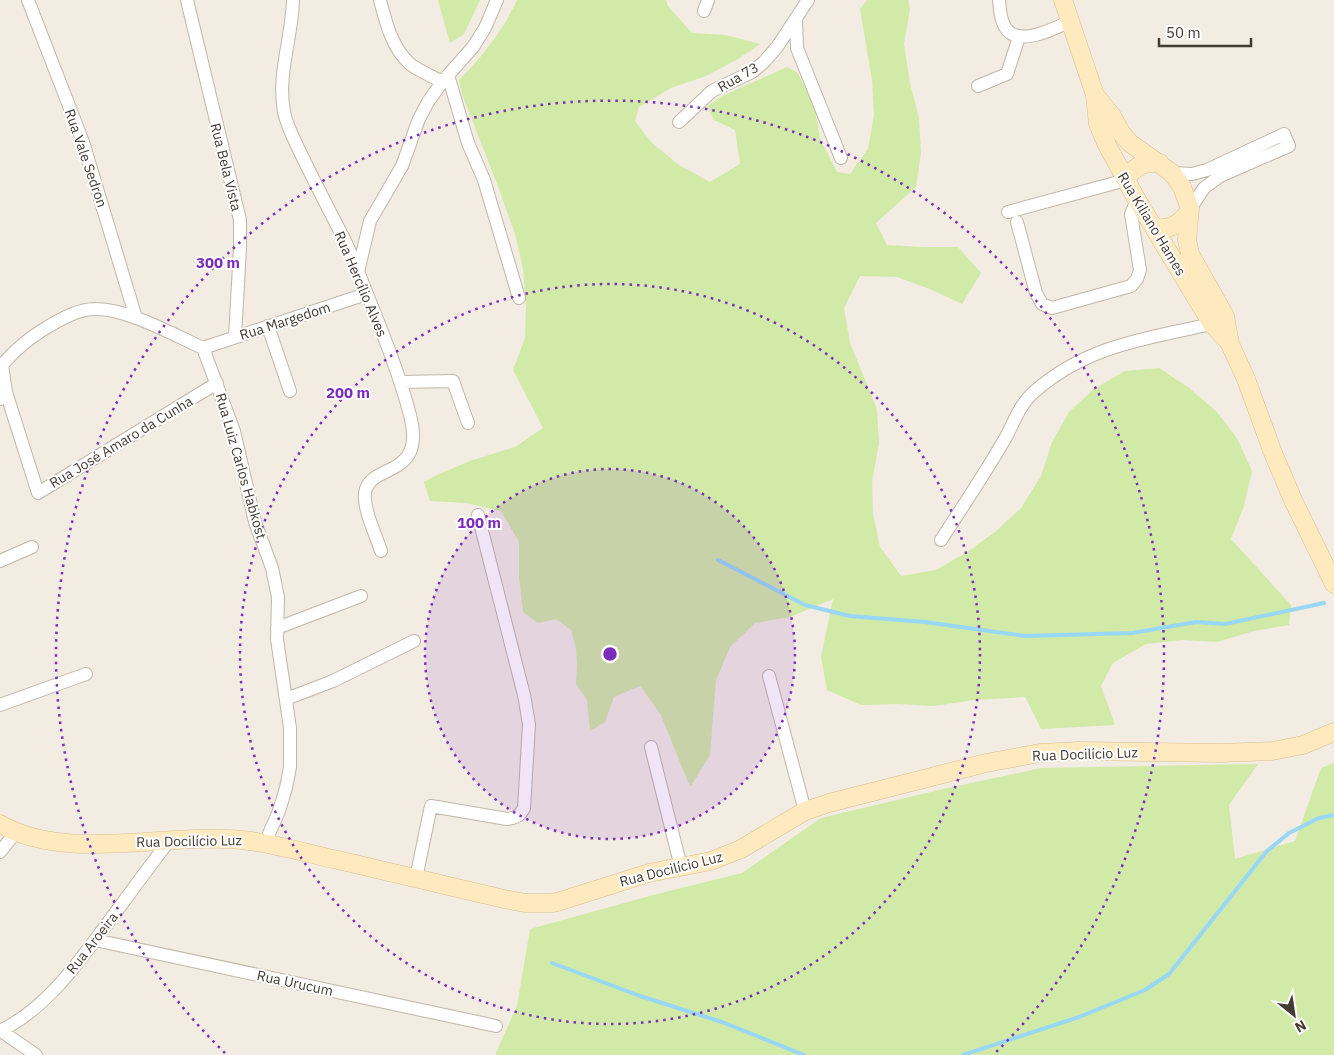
<svg xmlns="http://www.w3.org/2000/svg" width="1334" height="1055" font-family="'IBM Plex Sans',sans-serif">
	<rect width="100%" height="100%" fill="#f2ece2"/>
	<path fill="#d2eaa7" d="M438,0H480L464,34L450,43Z
		M517,0H666L668,6L692,33L726,35L760,44L738,59L706,76L671,88L639,107L635,121L652,143L679,165L710,182L740,164L735,130L714,120L707,107L720,97L787,67L798,73L814,104L820,139L837,172L850,174L868,149L874,115L872,80L860,9L867,0H908L910,9L904,44L910,83L919,118L921,153L916,187L876,223L887,245L922,247H958L981,273L962,304L930,289L897,277L860,276L844,308L850,343L877,409L879,443L872,482L873,514L880,547L901,576L936,570L967,552L995,532L1021,508L1041,476L1052,442L1069,412L1094,389L1125,371L1159,368L1189,388L1216,411L1237,438L1252,471L1244,506L1231,539L1291,605L1289,625L1254,631L1217,642L1182,640L1146,644L1113,663L1101,686L1115,725L1041,729L1025,697L974,700L934,706L898,704L861,705L827,690L821,657L833,599L790,617L755,623L730,647L716,680L710,755L691,786L688,782L661,715L640,686L614,697L605,722L590,731L587,700L576,684L577,666L576,648L571,630L556,619L538,623L523,612L519,577V542L501,511L466,503L430,501L424,482L439,474L470,461L515,447L543,428L513,370L525,338L526,304L523,269L515,234L499,189L462,94L459,80C482,57 504,29 517,0Z
		M1334,763V1055H495L517,1006L530,929L657,894L742,873L821,818L939,790L1041,768L1258,764L1229,805L1235,859L1295,841L1321,768Z"/>
	<g fill="none" stroke-linecap="round" stroke-linejoin="round">
		<path stroke="#98d7f5" stroke-width="4" d="M718,560L805,605L850,616L925,622L1025,636L1132,633L1196,622L1225,624L1324,603
			M552,963L640,996L722,1022L804,1055
			M963,1055L1079,1017L1145,990L1169,974L1267,851L1289,833L1319,818L1334,815"/>
		<g stroke="#c1b6a7" stroke-width="14">
			<path id="street" d="M28,0L83,142L136,318
				M187,0L240,220V248L235,337
				M293,0C292,38 277,74 284,112C287,127 295,141 301,154C314,181 328,208 342,235C352,254 359,274 367,294C383,334 399,373 410,415C427,480 369,462 365,493C363,509 376,535 381,551
				M380,0C386,23 392,48 410,64C419,71 432,76 442,82
				M999,0C1000,9 1000,19 1005,27C1017,48 1054,29 1070,21
				M704,11L708,0
				M796,20L797,48L841,158
				M448,75L468,143L484,180L519,298
				M978,86L1007,74L1019,37
				M679,122L712,91L752,72L764,62L777,47L808,0
				M1172,173L1192,174L1207,170L1284,134L1289,146L1220,176L1204,188L1190,209
				M1008,212L1126,180
				M1017,222L1036,293L1042,304L1052,308L1131,286L1137,279L1140,270L1131,214L1137,200
				M358,272L370,221L402,166L419,119L428,102L442,82L473,47L485,28L497,0
				M268,326L290,391
				M203,348L366,294
				M400,382L453,381L468,423
				M6,392L38,493L217,383
				M0,399L6,392L2,365C18,347 28,339 49,326C63,318 79,309 95,309C126,308 174,335 203,348L234,431L255,522L272,568L278,597L277,639L290,728V767L286,788L279,811L265,843
				M941,540C963,506 986,472 1006,437C1014,422 1020,404 1034,392C1085,346 1147,338 1212,324
				M0,561L32,547
				M277,628L361,596
				M769,676L805,811
				M286,699L333,681L414,641
				M0,705L86,674
				M651,747L681,867
				M0,852L16,832
				M416,878L431,806L507,819C516,818 520,816 524,808L529,724L524,695L478,515
				M95,940L496,1026
				M0,1031C47,1008 77,964 107,924C128,896 148,868 169,841
				M1,1031L36,1055"/>
		</g>
		<g stroke="#d9bf90" stroke-width="19">
			<path id="secondary" d="M1063,0L1095,95L1098,124L1107,145L1137,200L1212,324L1230,343
				M1095,95L1112,116L1122,134L1130,143L1172,173L1182,187L1190,209L1187,240L1190,254L1225,316L1230,344L1246,379L1273,453L1293,500L1334,584
				M1126,180C1133,167 1144,161 1160,163
				M1154,228C1170,230 1182,224 1190,209
				M0,824C68,864 174,830 250,841C280,845 309,854 338,860C394,873 449,886 504,899L525,903H554L649,873L711,861L741,849L805,811L829,803L986,763L1040,753L1079,751L1221,753L1272,751L1303,745L1334,732"/>
		</g>
		<use href="#street" stroke="#fff" stroke-width="12"/>
		<use href="#secondary" stroke="#ffeabf" stroke-width="18"/>
	</g>
	<circle cx="610" cy="654" r="185" fill="#7b2cbf" fill-opacity=".12"/>
	<g fill="none" stroke="#7b2cbf" stroke-width="2.5" stroke-dasharray="2.5 5">
		<circle cx="610" cy="654" r="185"/>
		<circle cx="610" cy="654" r="370"/>
		<path d="M225 1053A554 554 0 1 1 995 1053"/>
	</g>
	<g text-anchor="middle" dominant-baseline="central" stroke-width="4" stroke-linejoin="round" paint-order="stroke">
		<g font-size="14" fill="#443b32" stroke="#fff">
			<text transform="translate(738 77) rotate(-30)">Rua 73</text>
			<text transform="translate(86 158) rotate(71)">Rua Vale Sedron</text>
			<text transform="translate(226 167) rotate(76)">Rua Bela Vista</text>
			<text transform="translate(1152 224) rotate(59)">Rua Kiliano Hames</text>
			<text transform="translate(361 284) rotate(67)">Rua Hercílio Alves</text>
			<text transform="translate(285 321) rotate(-18)">Rua Margedom</text>
			<text transform="translate(121 442) rotate(-31)">Rua José Amaro da Cunha</text>
			<text transform="translate(241 466) rotate(74)">Rua Luiz Carlos Habkost</text>
			<text transform="translate(1085 754) rotate(-2)">Rua Docilício Luz</text>
			<text transform="translate(189 841) rotate(-1)">Rua Docilício Luz</text>
			<text transform="translate(671 869) rotate(-14)">Rua Docilício Luz</text>
			<text transform="translate(92 943) rotate(-52)">Rua Aroeira</text>
			<text transform="translate(295 983) rotate(12)">Rua Urucum</text>
		</g>
	</g>
	<circle cx="610" cy="654" r="8" fill="#7b2cbf" stroke="#fff" stroke-width="2.5"/>
	<g font-size="15" text-anchor="middle" font-weight="bold" fill="#7b2cbf" stroke="#fff" stroke-width="4" stroke-linejoin="round" paint-order="stroke">
		<text x="218" y="268">300 m</text>
		<text x="348" y="398">200 m</text>
		<text x="479" y="528">100 m</text>
	</g>
	<g transform="translate(1294 1015) rotate(150)" stroke="#ffffff" stroke-width="4" paint-order="stroke">
	<path d="M0-4L9 19L0 12L-9 19Z" fill="#443b32"/>
	<text y="-8" font-size="14" font-weight="bold" text-anchor="middle" fill="#443b32">N</text>
	</g>
	<path d="M1159 38v8h92v-8" fill="none" stroke="#443b32" stroke-width="2.5"/>
	<text x="1166" y="38" font-size="15" fill="#443b32" stroke="#ffffff" stroke-width="4" paint-order="stroke">50 m</text>
</svg>
